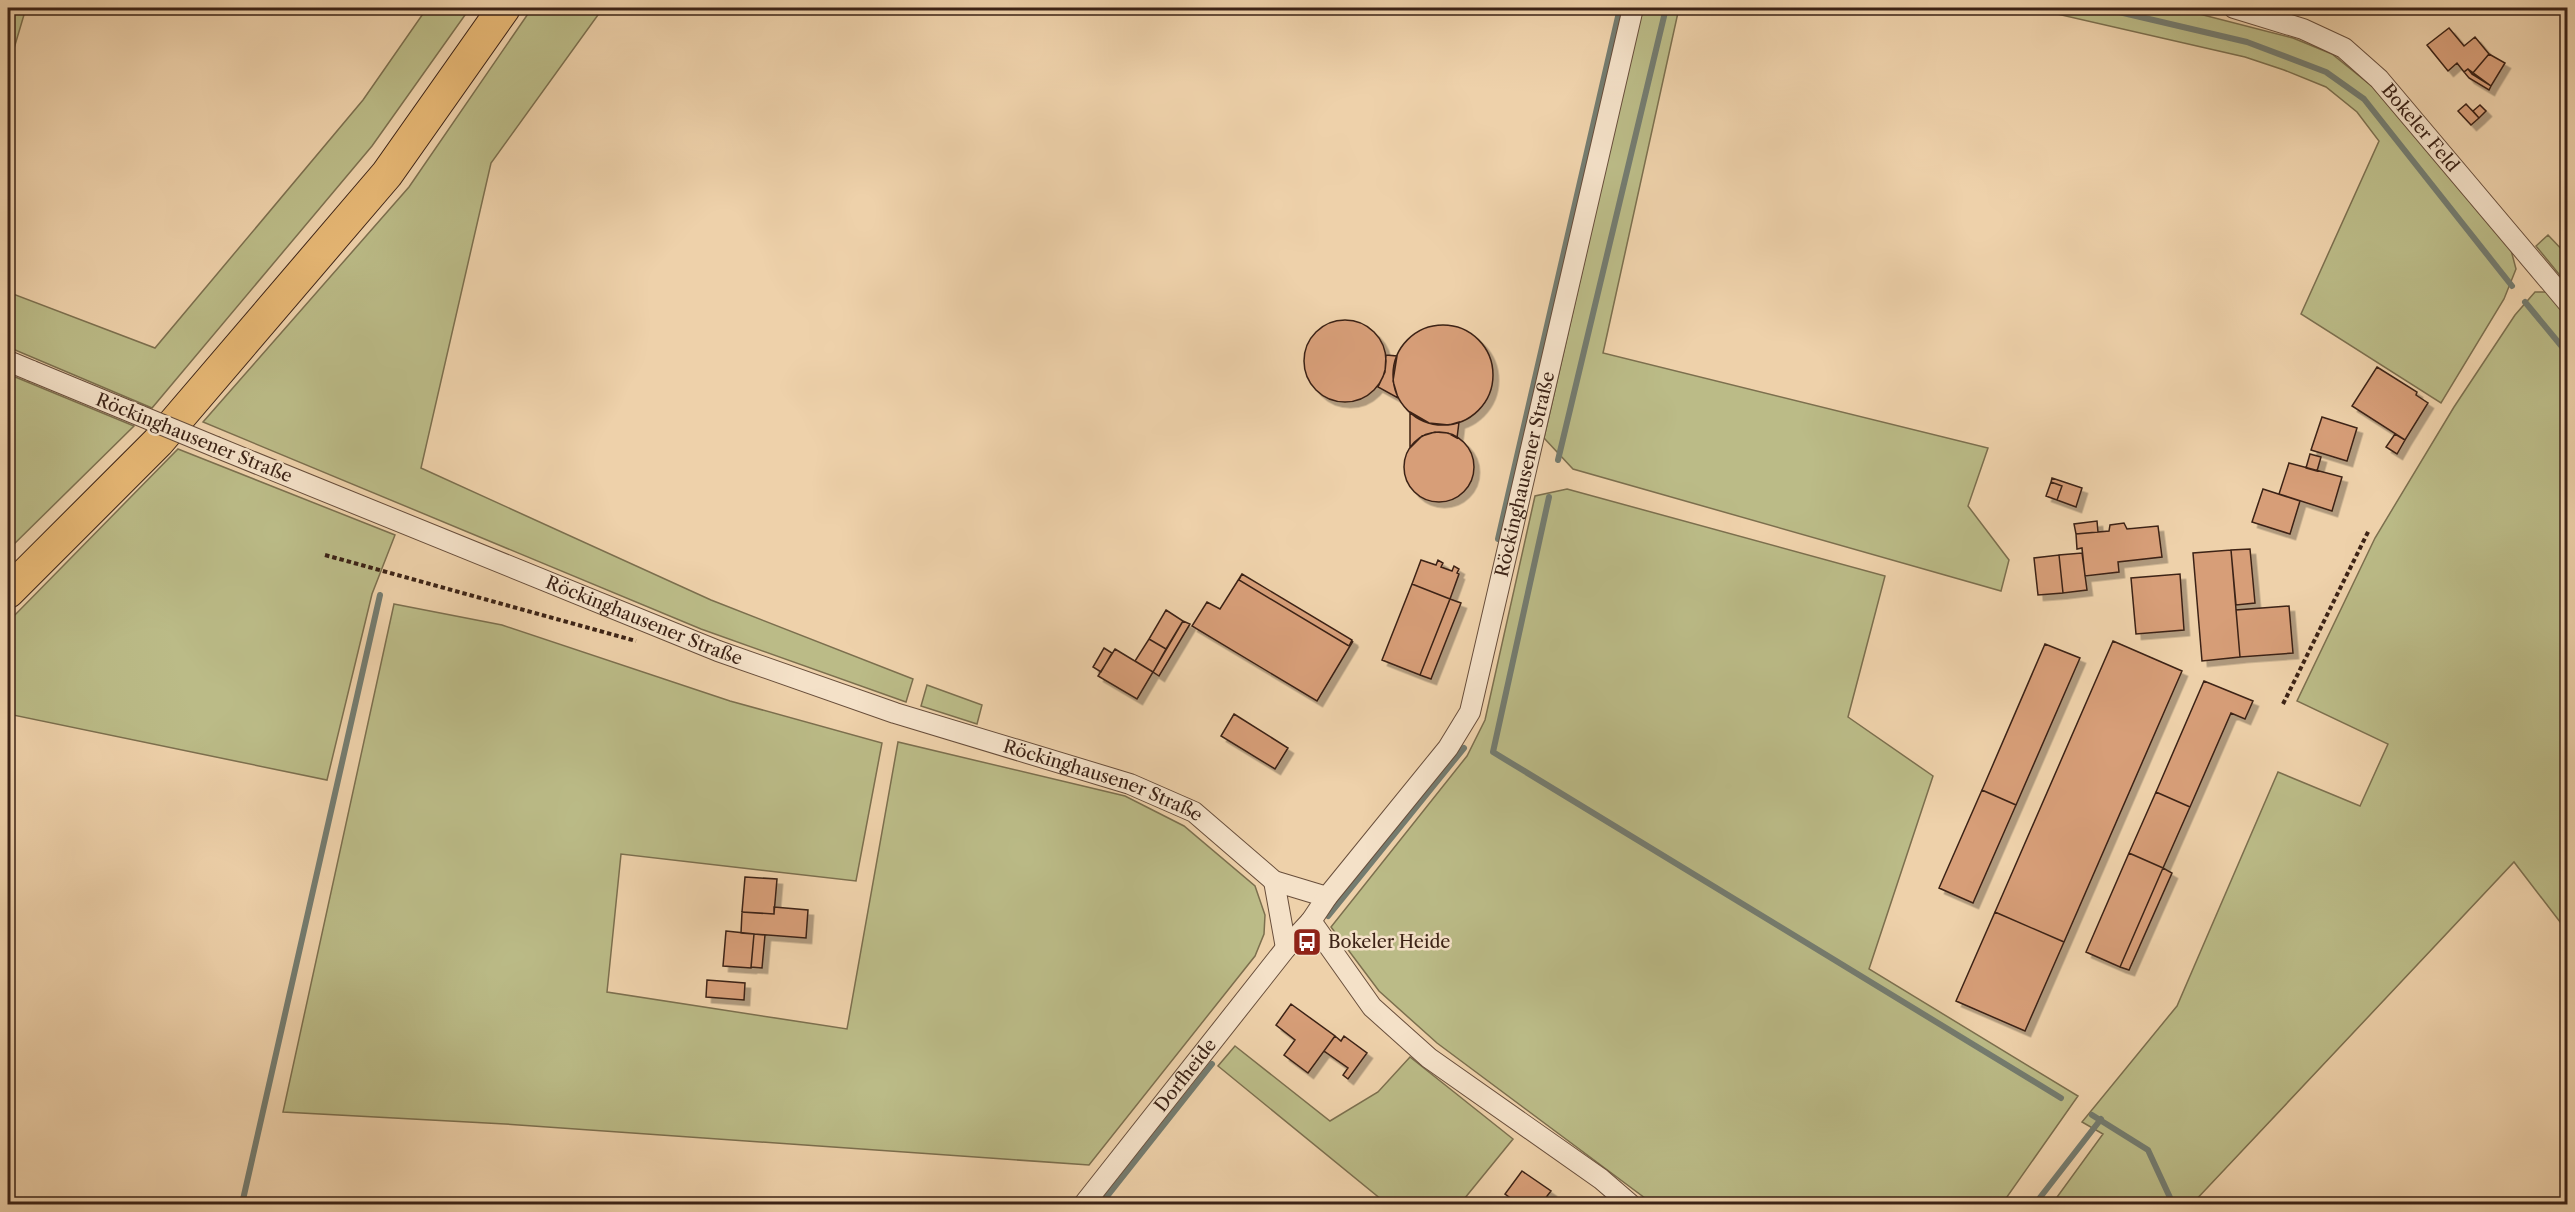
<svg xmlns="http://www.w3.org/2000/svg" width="2575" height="1212" font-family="'Libre Caslon Text',serif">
	<defs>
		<filter id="shadow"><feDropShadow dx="5.5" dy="5.5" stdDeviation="0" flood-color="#0004"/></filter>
	</defs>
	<rect width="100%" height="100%" fill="#eed1aa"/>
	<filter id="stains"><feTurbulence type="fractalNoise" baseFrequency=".00333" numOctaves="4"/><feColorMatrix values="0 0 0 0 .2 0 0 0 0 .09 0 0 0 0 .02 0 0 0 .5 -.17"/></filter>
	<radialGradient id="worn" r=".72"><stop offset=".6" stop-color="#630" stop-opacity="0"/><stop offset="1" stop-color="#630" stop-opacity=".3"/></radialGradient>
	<path fill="#bbbb87" stroke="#7c6f4e" stroke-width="1.5" d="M8,8H26L10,62L8,61Z
		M427,8H470L372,146L152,408L8,347V292L155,348L363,100Z
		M532,8H603L491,163L421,468L711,600L913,679L906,702L701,629L203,422L409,187Z
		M1642,8H1679L1603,353L1988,448L1968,506L2009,560L2001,591L1573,469L1544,438Z
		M2031,8H2176L2293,38L2332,54L2373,87L2511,250L2516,269L2504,299L2441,403L2301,314L2379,141L2357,112L2326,87L2284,70L2245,57Z
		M2548,235L2567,255V284L2536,246Z
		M2535,292H2547L2568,318L2567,931L2514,862L2192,1204H2052L2103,1134L2082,1122L2177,1006L2278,772L2360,806L2388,744L2297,701L2375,538L2454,407L2515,315Z
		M8,374L134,426L8,550Z
		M178,449L395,535L372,594L327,780L8,714V622Z
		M1567,489L1885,576L1848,717L1933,776L1869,969L2078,1096L2002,1204H1653L1437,1043L1379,991L1331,927L1467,756L1485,720L1535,496Z
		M394,604L502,625L730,701L882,743L856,881L621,854L607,992L847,1029L898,742L1125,796L1184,826L1255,886L1265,915L1264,934L1255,956L1089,1165L505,1124L283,1112Z
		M927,685L982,705L977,724L921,706Z
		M1235,1046L1330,1121L1378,1092L1410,1057L1513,1139L1460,1204H1387L1218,1066Z"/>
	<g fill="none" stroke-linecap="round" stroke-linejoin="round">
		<path stroke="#747c70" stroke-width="6" d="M2102,8L2247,42L2326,72L2364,99L2512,286
			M2525,302L2568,354
			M1558,460L1666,8
			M1549,497L1493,752L2061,1098
			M1498,539L1620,8
			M1328,916L1464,748
			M2092,1115L2148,1150L2173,1204
			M242,1204L380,595
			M1101,1204L1212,1064
			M2035,1204L2101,1119"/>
	</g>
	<path fill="#d79e78" stroke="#3c2316" stroke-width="1.5" filter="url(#shadow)" d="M2449,28L2464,46L2475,37L2489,54L2472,74L2468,69L2464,72L2457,63L2448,71L2427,45Z
		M2489,54L2505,63L2491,86L2472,74Z
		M2468,69L2491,86L2489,90L2469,78L2464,72Z
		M2466,104L2479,118L2471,125L2458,111Z
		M2480,105L2486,111L2479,118L2473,111Z
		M1304 361a41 41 0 1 1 82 0a41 41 0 1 1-82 0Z
		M1393 375a50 50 0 1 1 100 0a50 50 0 1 1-100 0Z
		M1386,355L1397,356L1393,381L1398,398L1378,387L1385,372Z
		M2377,367L2417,392L2416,395L2428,403L2405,440L2352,406Z
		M1410,412L1429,423L1449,425L1459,422L1457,438L1448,433L1435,432L1422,436L1410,448Z
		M2322,417L2357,428L2347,461L2311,450Z
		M1404 467a35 35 0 1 1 70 0a35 35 0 1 1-70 0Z
		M2395,434L2405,440L2397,454L2386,447Z
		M2310,454L2321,457L2317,471L2306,468Z
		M2289,463L2342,477L2332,511L2279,494Z
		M2052,478L2082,488L2076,507L2057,500L2062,486L2051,482Z
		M2051,482L2062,486L2057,500L2046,496Z
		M2263,489L2300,501L2290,534L2252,522Z
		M2097,521L2098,532L2076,534L2074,524Z
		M2124,523L2127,529L2158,526L2162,557L2118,562L2119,572L2085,576L2082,548L2077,549L2076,534L2109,531L2110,525Z
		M2250,549L2255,603L2236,605L2231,550Z
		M2231,550L2240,657L2202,661L2193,553Z
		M2082,553L2087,590L2063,593L2059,555Z
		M2059,555L2063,593L2038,595L2034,558Z
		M1421,560L1436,565L1438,560L1443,563L1441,567L1452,571L1454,566L1459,569L1457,573L1459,574L1450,599L1412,584Z
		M1242,574L1239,580L1349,646L1353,641L1317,701L1192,626L1207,602L1220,609Z
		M1242,574L1352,640L1349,646L1239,580Z
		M2180,574L2184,630L2136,634L2131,578Z
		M1412,584L1450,599L1420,675L1382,660Z
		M1450,599L1461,603L1431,679L1420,675Z
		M2289,606L2293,653L2240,657L2236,610Z
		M1166,610L1183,621L1166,649L1149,639Z
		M1183,621L1190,624L1159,676L1153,672Z
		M1149,639L1166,649L1153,672L1135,661Z
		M2113,641L2182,671L2064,942L1995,912Z
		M2045,644L2080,658L2016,805L1982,790Z
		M1104,648L1112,653L1101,672L1093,667Z
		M1115,649L1153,672L1137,699L1098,676Z
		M2204,681L2253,701L2245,719L2231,713L2190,807L2156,792Z
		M1234,714L1288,748L1275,769L1221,736Z
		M1982,790L2016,805L1973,903L1939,888Z
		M2156,792L2190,807L2163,868L2129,853Z
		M2129,853L2163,868L2120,967L2086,952Z
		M2163,868L2172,873L2129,970L2120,967Z
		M745,877L777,879L774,914L742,912Z
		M774,907L808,910L806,938L741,933L742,912L774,914Z
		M1995,912L2064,942L2025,1031L1956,1001Z
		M726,931L754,934L751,968L723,966Z
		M754,934L765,935L762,968L751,967Z
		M707,980L745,983L744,1000L706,997Z
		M1291,1004L1335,1036L1308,1073L1284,1055L1295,1040L1276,1025Z
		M1335,1036L1341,1041L1344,1036L1367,1053L1348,1079L1343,1075L1348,1068L1324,1051Z
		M1522,1171L1551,1191L1541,1204H1525L1518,1199L1516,1202L1505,1194Z"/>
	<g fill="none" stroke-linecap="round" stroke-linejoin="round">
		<g stroke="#684e3b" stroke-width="22">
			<g id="minor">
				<path id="s1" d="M2234,8L2303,29L2344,48L2379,79L2568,303"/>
				<path d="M8,361L32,371"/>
				<path id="s2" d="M216,447L718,651L895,713L1130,784L1194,812L1274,881L1327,897"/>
				<path d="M1274,881L1286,948"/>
				<path d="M1311,921L1372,1007L1429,1058L1601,1179L1630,1204"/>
				<path id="s3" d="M1084,1204L1286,948L1311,921L1327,897L1448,748L1470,712L1633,8"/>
			</g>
		</g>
		<g stroke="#3c2316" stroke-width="34">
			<path id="primary" d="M8,592L158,442L387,174L504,8"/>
		</g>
		<path stroke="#3c2316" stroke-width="4" stroke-dasharray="4.5 3" stroke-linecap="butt" d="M325,555L636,641
			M2283,704L2369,530"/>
		<use href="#minor" stroke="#f4e1c8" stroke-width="20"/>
		<use href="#primary" stroke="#e7b875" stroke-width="32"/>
		<g stroke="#684e3b" stroke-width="22" stroke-linecap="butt">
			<path id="minor-bridge" d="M32,371L216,447"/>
		</g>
		<use href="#minor-bridge" stroke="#f4e1c8" stroke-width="20"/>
	</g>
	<defs>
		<g id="bus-square" transform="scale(1.5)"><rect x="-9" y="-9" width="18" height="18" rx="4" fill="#8f2418" stroke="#f4e1c8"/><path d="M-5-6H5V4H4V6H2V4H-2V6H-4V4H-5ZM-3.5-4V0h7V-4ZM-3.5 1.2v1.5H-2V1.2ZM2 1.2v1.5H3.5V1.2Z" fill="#fff"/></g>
	</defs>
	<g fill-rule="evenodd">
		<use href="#bus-square" x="1307" y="942"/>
	</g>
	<g text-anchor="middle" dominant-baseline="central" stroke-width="5" stroke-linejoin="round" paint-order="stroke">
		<g font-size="18" fill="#3c2316" stroke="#f4e1c8">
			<text stroke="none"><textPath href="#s1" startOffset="228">Bokeler Feld</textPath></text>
			<text transform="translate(194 438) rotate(22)">Röckinghausener Straße</text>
			<text stroke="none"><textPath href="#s3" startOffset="870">Röckinghausener Straße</textPath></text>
			<text stroke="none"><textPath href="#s2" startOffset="462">Röckinghausener Straße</textPath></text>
			<text stroke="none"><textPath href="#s2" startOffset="948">Röckinghausener Straße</textPath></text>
			<text stroke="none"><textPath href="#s3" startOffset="164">Dorfheide</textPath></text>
		</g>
		<g font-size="18" fill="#3c2316" stroke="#f4e1c8" text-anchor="start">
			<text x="1328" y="942">Bokeler Heide</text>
		</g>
	</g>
	<rect width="2575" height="1212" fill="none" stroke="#eed1aa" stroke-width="30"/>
	<rect x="9" y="9" width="2557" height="1194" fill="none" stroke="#3c2316" stroke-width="3"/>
	<rect x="15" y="15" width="2545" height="1182" fill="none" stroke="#3c2316" stroke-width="1.5"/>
	<rect width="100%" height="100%" filter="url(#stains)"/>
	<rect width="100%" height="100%" fill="url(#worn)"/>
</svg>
